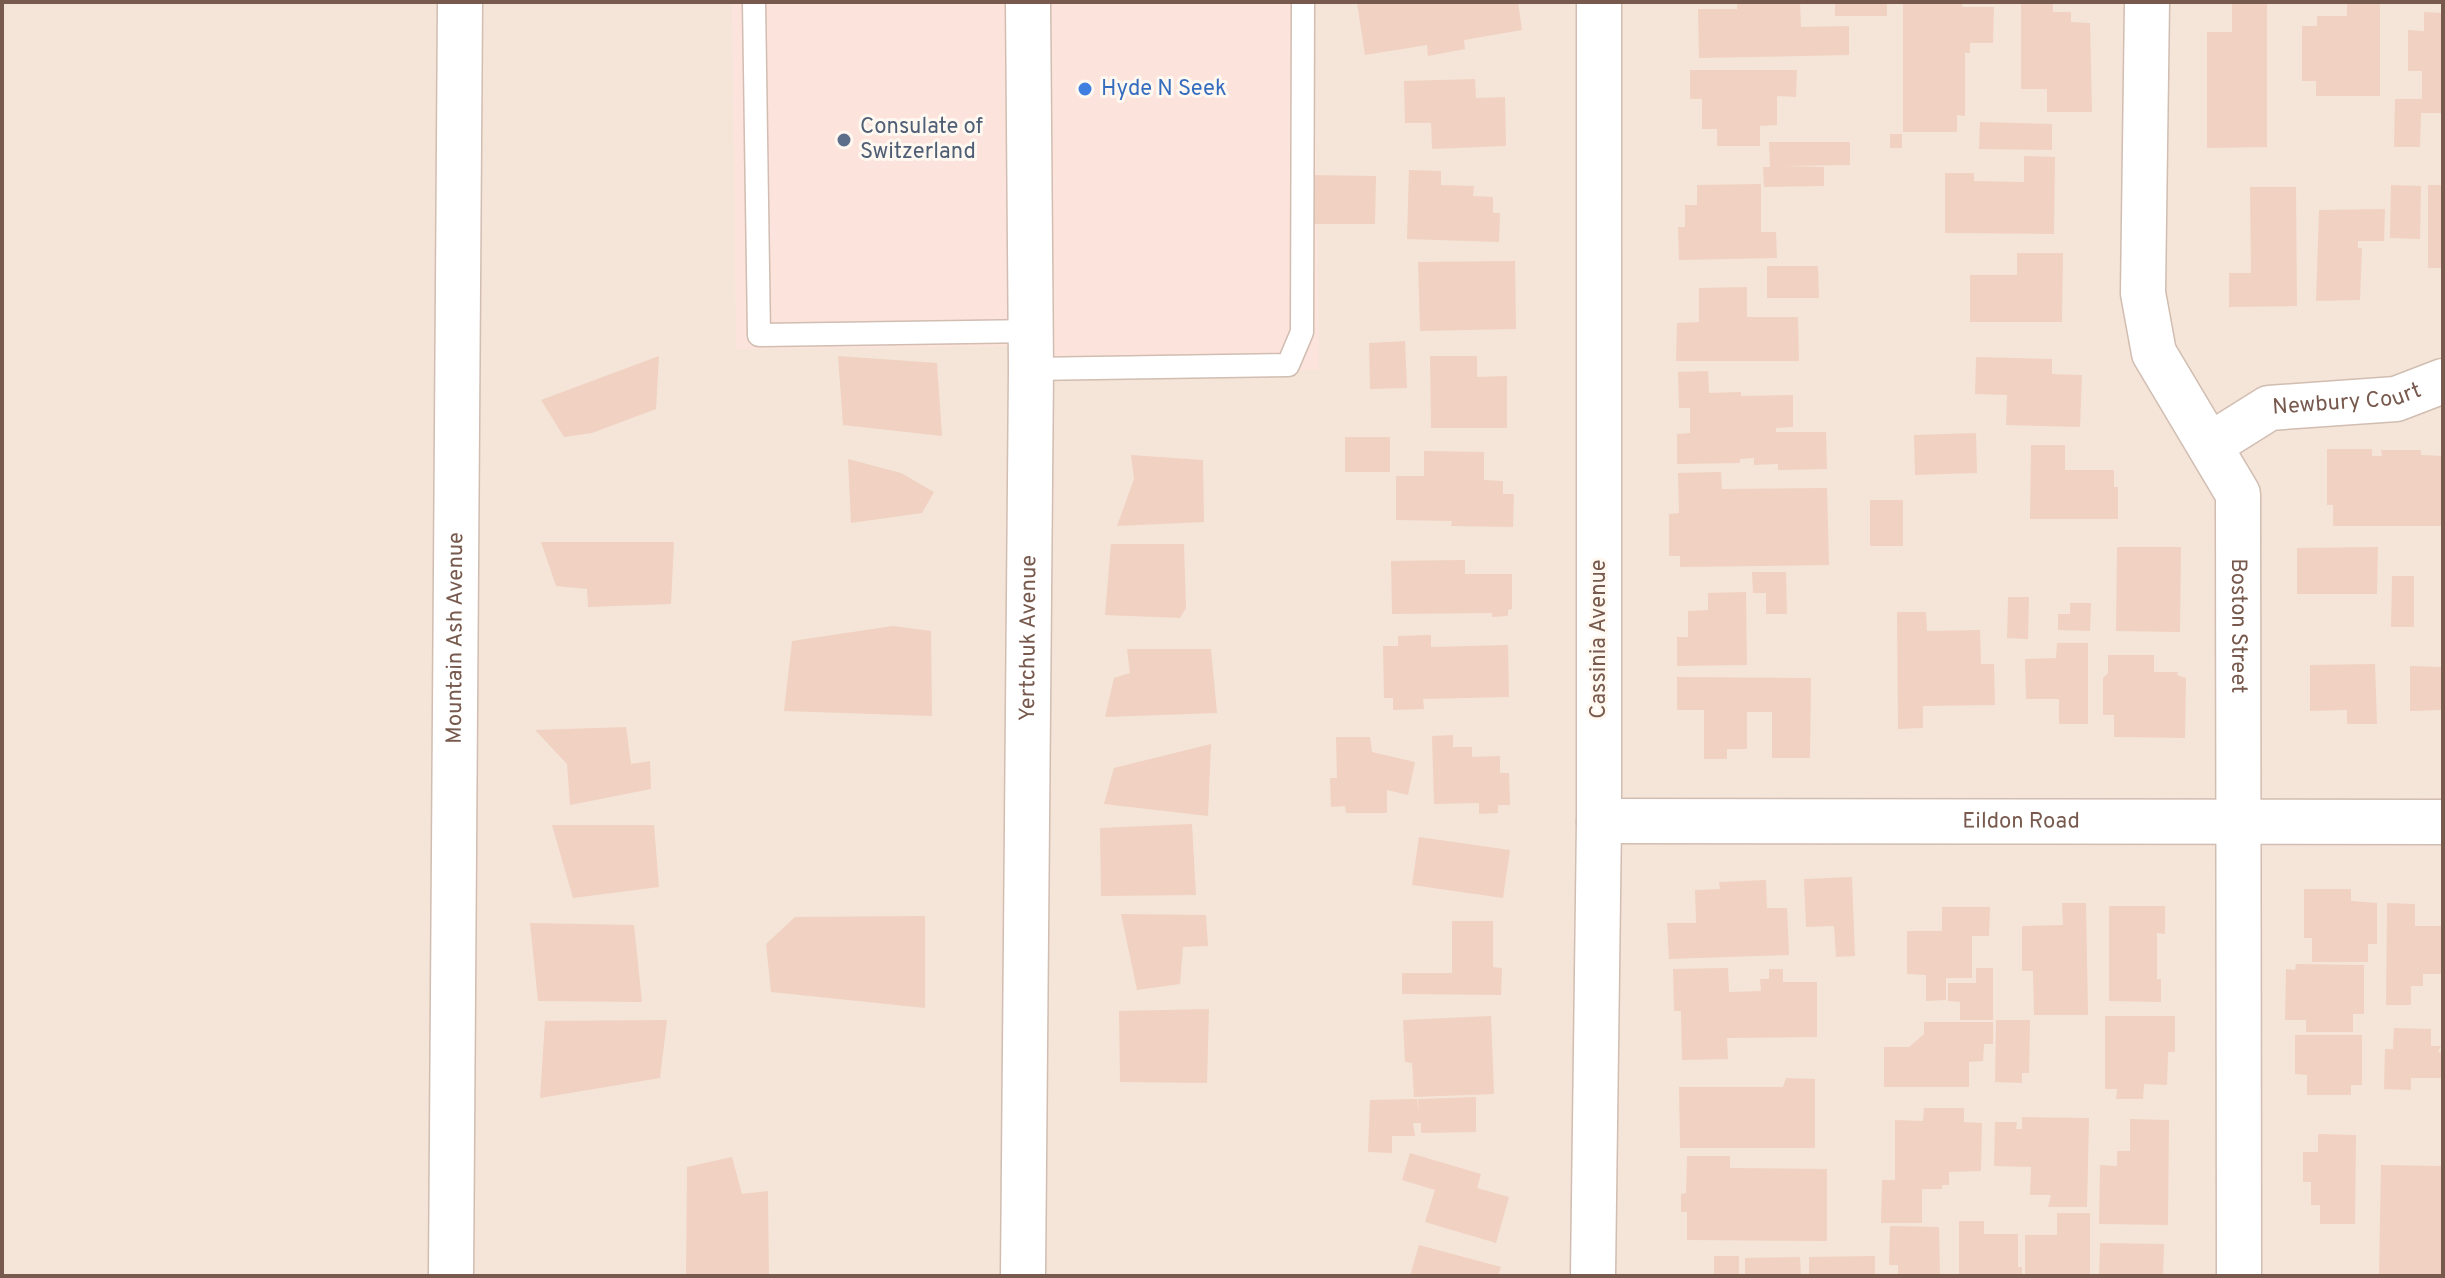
<svg xmlns="http://www.w3.org/2000/svg" width="2445" height="1278" font-family="Overpass,sans-serif">
	<rect width="100%" height="100%" fill="#fcf3e9"/>
	<path fill="#f4e5d8" d="M2,2H2443V1276H2Z"/>
	<path fill="#fce4dd" d="M732,2H1314L1319,370L1014,374L1013,346L736,349Z"/>
	<path fill="#f1d1c1" d="M1366,2H1518L1522,30L1464,40L1465,49L1428,56L1427,45L1365,55L1357,3Z
		M1737,2H1800L1801,27L1849,26V55L1699,58L1698,9H1737Z
		M1835,2H1887V16H1835Z
		M1903,2H1963L1962,7H1994L1993,43H1970V53H1965V116L1957,115V132H1903Z
		M2021,2H2053V12H2071V22L2090,23L2092,112H2047V89H2021Z
		M2232,2H2267V147L2207,148V32H2232Z
		M2347,2H2380V96H2316V81H2302V26H2317V16H2347Z
		M2424,12L2443,13V113H2421L2420,147H2394L2395,99H2422V71H2408V30L2424,31Z
		M1690,70H1797L1796,97L1777,96V125L1760,126V146H1717V129H1702V99H1690Z
		M1475,79L1476,98L1505,97L1506,146L1432,149L1431,123H1405L1404,81Z
		M1980,122L2052,124V150L1979,149Z
		M1890,134H1902V148H1890Z
		M1769,142H1850V165L1783,166L1824,167V186L1764,187L1763,167H1770Z
		M2024,156L2055,157L2054,234L1945,233V173H1974V181L2024,182Z
		M1409,170L1441,171V185L1474,186L1473,196L1493,197V213H1500L1499,242L1407,239Z
		M1310,175L1376,176L1375,224H1310Z
		M1761,184V232H1776L1777,258L1679,260L1678,227H1685V205H1697V185Z
		M2391,185L2421,186L2420,239L2390,238Z
		M2428,185H2443V268H2428Z
		M2250,187H2296L2297,306L2229,307V273H2251Z
		M2385,209L2384,241H2358V248H2362L2360,300L2316,301L2319,210Z
		M2017,253H2063L2062,322H1970V275H2017Z
		M1515,261L1516,329L1420,331L1418,262Z
		M1767,266H1818L1819,298H1767Z
		M1747,287V317H1798L1799,361H1676L1677,323L1699,322V288Z
		M1405,341L1407,388L1370,389L1369,343Z
		M659,356L656,409L592,433L564,437L541,400Z
		M838,356L937,363L942,436L843,425Z
		M1430,356H1477V377L1507,376V428H1431Z
		M1976,357L2052,359V374L2082,375L2080,427L2006,425L2007,395L1975,394Z
		M1708,371L1709,393L1741,392V396L1793,395V427L1776,428V432H1826L1827,469L1778,470V464L1754,465V458L1740,459V463L1677,464V434L1690,433V408H1679L1678,372Z
		M1976,433L1977,473L1915,475L1914,435Z
		M1345,437H1390V472H1345Z
		M2031,445H2065V470H2114V487H2118V519H2030Z
		M2327,449H2372V456H2382L2381,450H2421V455L2443,456V526H2333V505H2327Z
		M1424,451L1484,452V480L1503,481V494H1514L1513,527L1451,526L1452,521L1396,520V476H1424Z
		M1131,455L1203,460L1204,522L1117,526L1134,479Z
		M848,459L901,473L934,492L922,513L851,523Z
		M1721,472L1722,489L1827,488L1829,565L1680,567V556H1669V514L1679,513L1678,473Z
		M1870,500H1903V546H1870Z
		M541,542H674L671,604L588,607L587,589L556,586Z
		M1111,544H1184L1186,608L1180,618L1105,615Z
		M2117,547H2181L2180,632L2116,631Z
		M2378,547L2377,594H2297V548Z
		M1465,560V574H1512V609L1508,610V616L1492,617V613L1392,614L1391,561Z
		M1752,572H1786L1787,614H1766V593H1753Z
		M2392,576H2414V627H2391Z
		M1746,592L1747,665L1677,666V637H1688V611L1708,610V593Z
		M2008,597H2029L2028,639L2007,638Z
		M2070,603H2091L2090,631L2058,630V614H2070Z
		M1897,612H1926L1927,631L1980,630L1981,664H1994L1995,705L1923,706V728L1898,729Z
		M893,626L931,631L932,716L784,711L792,641Z
		M1431,635V647L1508,645L1509,697L1423,699L1424,709L1393,710V698H1384L1383,646H1398V636Z
		M2057,643H2088V724H2059V699H2026L2025,659L2056,658Z
		M1127,649H1211L1217,713L1105,717L1114,678L1130,673Z
		M2108,655H2154V672H2178L2177,675L2186,678L2185,738L2114,737V715H2103V678L2108,673Z
		M2375,664L2377,724H2347V710L2310,711V665Z
		M2410,666L2443,667V710L2410,711Z
		M1677,677L1811,678L1810,758H1772V712H1747V749H1727V759H1704V710H1677Z
		M626,727L631,764L650,761L651,789L570,805L567,764L535,730Z
		M1453,735V747H1472V757L1500,756V773H1509L1510,805H1498V813L1479,814V803L1434,804L1432,736Z
		M1336,737H1370L1372,752L1415,762L1408,795L1387,790V813H1346L1345,806L1331,807L1330,778H1337Z
		M1211,744L1208,816L1104,804L1114,768Z
		M1192,824L1196,895L1101,896L1100,828Z
		M552,825H654L659,887L573,898Z
		M1419,837L1510,850L1503,898L1412,885Z
		M1852,877L1855,956L1836,957L1834,926L1806,927L1804,879Z
		M1766,880L1767,908H1787L1789,955L1669,959L1667,923H1696L1695,890L1720,889L1719,882Z
		M2304,889H2351V901L2377,903V944H2368V962H2312V938H2304Z
		M2062,903H2086L2088,1015H2034L2033,971H2022V926L2063,925Z
		M2387,903L2415,904V926H2443V974H2423V986H2411V1005H2386Z
		M2109,906H2165V934L2157,933V979H2161V1002L2109,1001Z
		M1942,907H1990L1989,936H1972V978H1946V1000L1926,1001V975L1907,974V931H1942Z
		M1121,914L1206,915L1208,946L1183,947L1180,984L1137,990Z
		M925,916V1008L771,992L766,944L795,917Z
		M1452,921H1493V967L1502,968L1501,995L1402,994V973H1452Z
		M530,923L634,925L642,1002L538,1001Z
		M2296,964L2364,965V1014H2353V1032H2306V1020H2285L2286,969L2295,970Z
		M1728,968L1729,992L1761,991L1760,979H1769V969H1783V982H1817V1037L1727,1038L1728,1059L1682,1060L1681,1011H1674L1673,969Z
		M1976,968H1993V1020H1960V1002L1948,1001V983H1976Z
		M1209,1009L1207,1083L1120,1082L1119,1011Z
		M1491,1016L1494,1094L1414,1097L1412,1063L1405,1062L1403,1020Z
		M2105,1016H2175V1052H2168L2167,1085L2144,1084L2143,1099H2116L2117,1089H2105Z
		M667,1020L660,1078L540,1098L545,1021Z
		M1996,1020H2030L2029,1073H2022V1083L1995,1082Z
		M1924,1022H1993V1044H1984L1983,1061L1969,1062V1087H1884V1047H1909L1924,1034Z
		M2394,1028L2431,1029V1046H2441L2438,1052L2443,1053V1078H2411V1090L2384,1089L2385,1049H2393Z
		M2295,1035H2362V1085H2351V1095H2307V1075L2295,1074Z
		M1786,1078L1815,1079V1148H1680L1679,1087H1783Z
		M1476,1097V1132L1421,1133V1123H1413L1415,1136H1392V1153L1368,1152L1370,1100L1417,1099L1419,1114L1418,1099Z
		M1924,1108H1964V1122L1982,1123L1981,1171L1949,1172V1185H1942V1189H1922V1223H1881L1882,1180H1895V1120L1923,1121Z
		M2022,1117L2089,1118L2087,1207H2048L2051,1195H2030L2031,1167L1994,1166L1995,1122H2017L2016,1129H2022Z
		M2130,1119L2169,1120L2168,1225L2099,1224L2100,1165L2117,1166V1151H2130Z
		M2318,1134L2356,1135L2355,1224H2320V1205H2311V1182H2303V1152H2318Z
		M1410,1153L1481,1174L1477,1188L1509,1197L1496,1243L1425,1222L1435,1190L1402,1180Z
		M1687,1156H1730V1168L1827,1169V1241L1687,1240V1212H1681V1194L1686,1193Z
		M732,1157L742,1194L768,1191L769,1276H686L687,1167Z
		M2381,1165L2443,1166V1276H2379Z
		M2057,1213H2090V1276H2025V1235H2057Z
		M1959,1221H1984V1234H2018V1267H2022V1276H1959Z
		M1890,1226L1939,1227L1940,1276H1898V1265H1889Z
		M2100,1243L2164,1244L2163,1276H2099Z
		M1419,1245L1501,1267L1498,1276H1410Z
		M1714,1256H1739V1276H1714Z
		M1875,1256V1276H1809V1257Z
		M1800,1257L1801,1276H1745V1258Z"/>
	<g fill="none" stroke-linecap="round" stroke-linejoin="round">
		<g stroke="#d1bdb1" stroke-width="25">
			<path id="lane" d="M754,2L759,335L1030,331
				M1031,369L1288,365L1302,332L1303,2"/>
		</g>
		<g stroke="#d1bdb1" stroke-width="47">
			<g id="street">
				<path id="s1" d="M2147,2L2143,293L2154,353L2238,494L2239,1276"/>
				<path id="s2" d="M2210,445L2269,408L2396,399L2443,381"/>
				<path id="s3" d="M1599,821L2443,822"/>
				<path id="s4" d="M451,1276L460,2"/>
				<path id="s5" d="M1023,1276L1031,369L1028,2"/>
				<path d="M1593,1276L1599,821V2"/>
			</g>
		</g>
		<use href="#lane" stroke="#fff" stroke-width="22"/>
		<use href="#street" stroke="#fff" stroke-width="44"/>
	</g>
	<circle fill="#3f7fe0" stroke="#fff8f0" stroke-width="3" cx="1085" cy="89" r="8"/>
	<circle fill="#5c6f8a" stroke="#fff8f0" stroke-width="3" cx="844" cy="140" r="8"/>
	<g text-anchor="middle" dominant-baseline="central" stroke-width="6" stroke-linejoin="round" paint-order="stroke">
		<g font-size="22" fill="#366cbe" stroke="#fff8f0" text-anchor="start">
			<text x="1101" y="89">Hyde N Seek</text>
		</g>
		<g font-size="22" fill="#4e5e75" stroke="#fff8f0" text-anchor="start">
			<text x="860" y="127">Consulate of<tspan x="860" dy="25">Switzerland</tspan></text>
		</g>
		<g font-size="22" fill="#77594d" stroke="#fff8f0">
			<text stroke="none"><textPath href="#s2" startOffset="148">Newbury Court</textPath></text>
			<text stroke="none"><textPath href="#s1" startOffset="648">Boston Street</textPath></text>
			<text stroke="none"><textPath href="#s4" startOffset="638">Mountain Ash Avenue</textPath></text>
			<text stroke="none"><textPath href="#s5" startOffset="638">Yertchuk Avenue</textPath></text>
			<text transform="translate(1599 639) rotate(-90)">Cassinia Avenue</text>
			<text stroke="none"><textPath href="#s3" startOffset="422">Eildon Road</textPath></text>
		</g>
	</g>
	<rect width="2445" height="1278" fill="none" stroke="#77594d" stroke-width="8"/>
</svg>
